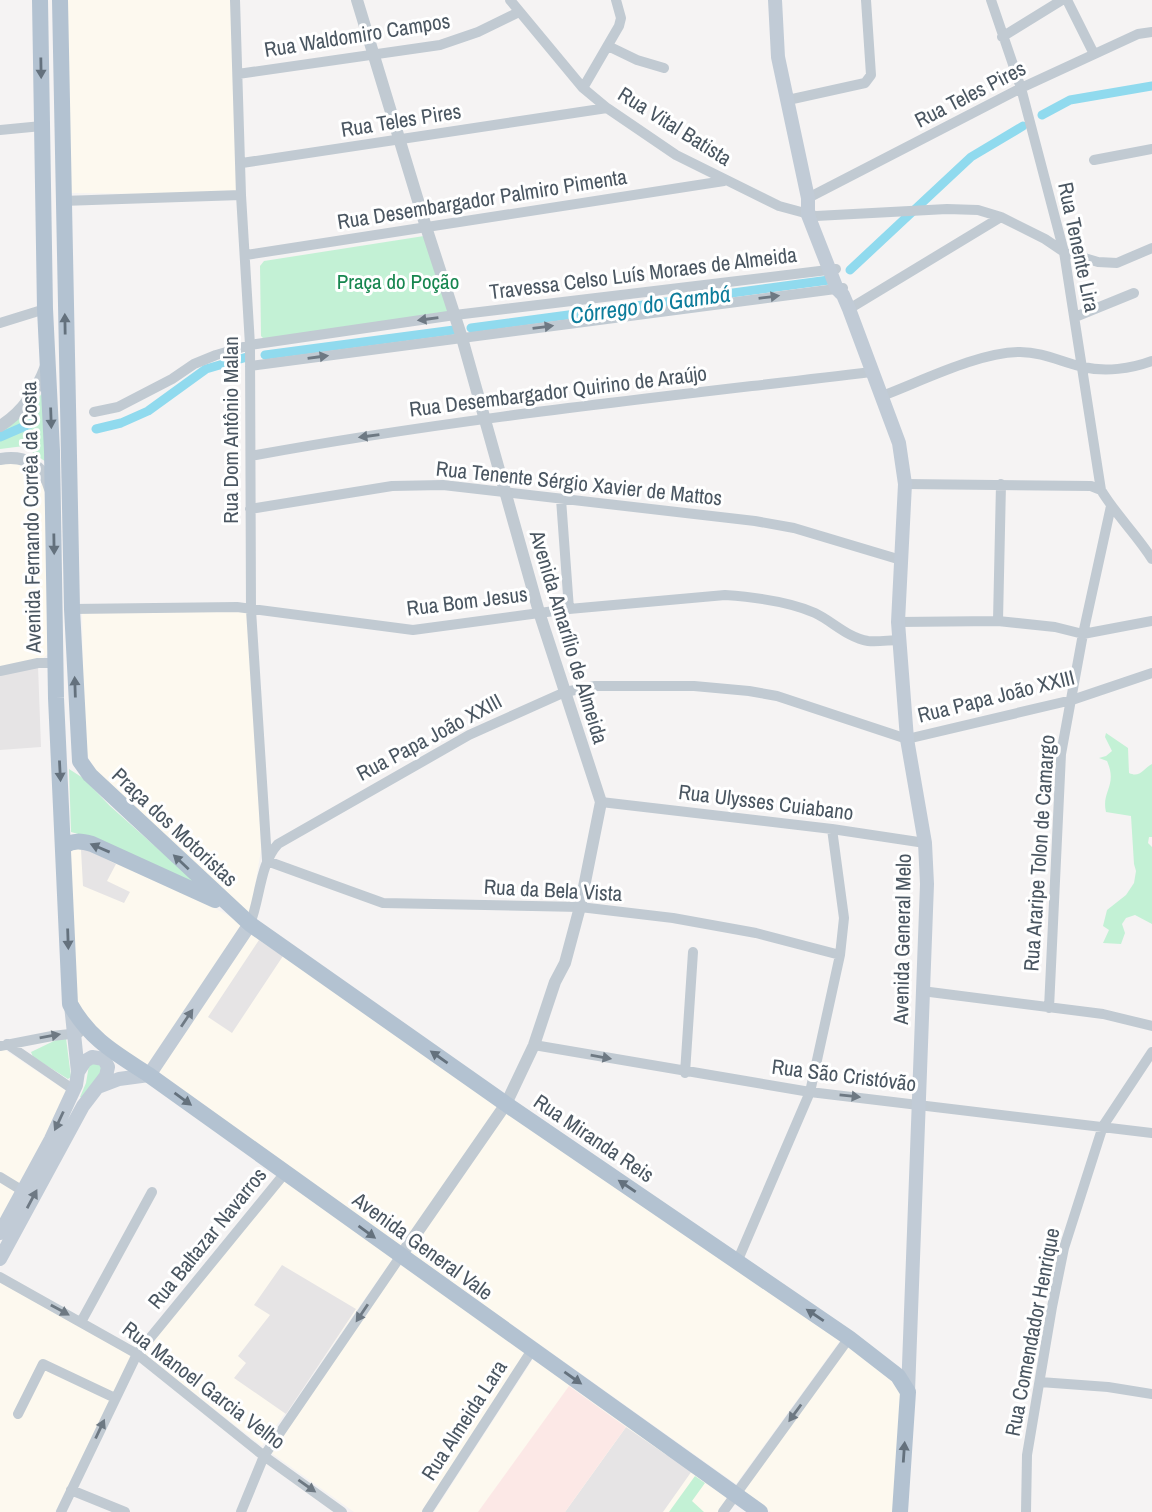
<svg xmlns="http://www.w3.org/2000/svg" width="1152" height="1512" font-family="'Archivo Narrow',sans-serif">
	<rect width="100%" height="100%" fill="#f5f3f3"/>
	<path fill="#fdf9ef" d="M67,0H233L243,195L71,193Z
		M0,459L27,463L44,480L50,648L49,653L41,660L0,667Z
		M251,609L261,850L250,916L96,771L88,757L84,735L82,612Z
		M68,847L106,854L226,914L245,927L149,1065L135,1060L85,1018L73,989Z
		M252,932L502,1104L401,1246L163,1081L159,1070Z
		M0,1050H5L68,1092L0,1224Z
		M510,1108L842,1338L736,1484L407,1250Z
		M284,1181L394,1257L262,1446L141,1352Z
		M396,1261L527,1353L426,1512H354L270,1452Z
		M0,1282L132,1355L55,1512H0Z
		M849,1342L901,1382L894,1512H771L742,1491Z
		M535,1356L730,1497L719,1512H434Z"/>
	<path fill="#e6e4e5" d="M38,666L41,747L0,750V673Z
		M84,848L116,864L107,881L130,892L124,903L83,886L81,850Z
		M259,940L283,956L232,1033L208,1017Z
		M282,1265L356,1309L286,1414L234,1378L246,1363L238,1356L270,1315L254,1305Z
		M626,1427L665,1454L694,1468L663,1512H565Z"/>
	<path fill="#fce8e6" d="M569,1386L626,1427L565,1512H478Z"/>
	<path fill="#c3f1d5" d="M424,236L450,312L266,341L261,336L260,266L264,261Z
		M48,384L50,465L24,446L0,449V438L30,427L29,420L0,435V432L32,408Z
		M1106,733L1128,748L1129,773C1140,778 1143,769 1152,764V837H1149L1148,843L1152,847V924L1135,915L1126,918L1122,924L1125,933L1121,944L1103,943L1109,930L1103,926L1107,910L1126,895L1134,883L1136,871L1134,864L1131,816L1106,812C1101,791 1118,786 1107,761L1099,758L1106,756L1112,751L1105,737Z
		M69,769L83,778L110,806L194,881L192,884L92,838L71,832Z
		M66,1038L71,1077L68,1079L33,1057L31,1052L58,1039Z
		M100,1062L103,1070L83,1099L80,1097L86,1083L89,1065Z
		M695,1476L705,1483L692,1501L704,1512H669Z"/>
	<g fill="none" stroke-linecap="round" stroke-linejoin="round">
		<path stroke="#90daee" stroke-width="9" d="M1042,115L1070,100L1152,86
			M850,270L971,157L1023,126
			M471,328L829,280
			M265,355L454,330
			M96,429L121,423L148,411L206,369L247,357
			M0,437L30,424"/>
		<path stroke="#c1cad2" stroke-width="10" d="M235,0L241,195L250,345L251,610L267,860
			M510,0L583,88L607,108L676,155L779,206L816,216L947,209L978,210L1001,217L1045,239L1064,252L1098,262L1117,263L1152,248
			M991,0L1021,88L1064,252L1101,490C1116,515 1137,535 1152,559
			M1067,0L1094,54
			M1002,37L1062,0
			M608,46L637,60L664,68
			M238,74L440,45L478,32L519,12
			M583,88L619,26L621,18L616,0
			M788,100L865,83L871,75L866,0
			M0,130L42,126
			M1094,160L1152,149
			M242,163L607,108
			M808,198L1021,88L1138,34L1152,32
			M62,201L241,195
			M246,255L724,181
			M849,309L1001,217
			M1075,317L1134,293
			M0,323L45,309
			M250,366L843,288
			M882,396C922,381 979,352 1020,352C1043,352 1061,362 1083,367C1105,372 1131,369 1152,361
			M94,412L118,407L172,379L194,364L216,355L250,345L455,315L836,269
			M251,456C456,418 664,397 871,372
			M905,484L1091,486L1101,490
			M561,499L569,609
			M250,509L392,486L443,485L755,521L794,528L901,560
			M72,609L237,607L413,630L569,609L725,595C753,597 788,601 815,613C832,621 848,638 868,641C878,642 890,640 900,640
			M998,621L1001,484
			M898,622L998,621L1055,627L1083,634L1152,621
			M0,671L38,663H56
			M601,802L832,829L925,843
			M267,861L383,903L580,907L673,918L756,933L840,955
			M250,924C260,899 260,863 278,844L469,735L565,692L595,686H694L749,691L777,696L907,739L1072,700L1152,673
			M922,991L1103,1014L1152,1026
			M1049,1008L1061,754L1083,634L1111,506
			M7,1044L74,1090
			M534,1045L810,1092L1152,1133
			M0,1046L52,1036L79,1033
			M685,1073L693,952
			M0,1177L23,1191
			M737,1262L810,1092L840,955L844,918L832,829
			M0,1277L137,1354L264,1456L342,1512
			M81,1322L152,1192
			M1040,1382L1108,1387L1152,1394
			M18,1414L43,1364L115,1398
			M71,1490L125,1512
			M61,1512L137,1354L285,1173
			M241,1512L264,1456L400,1257
			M427,1512L532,1350
			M723,1512L849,1338
			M1026,1512L1027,1455L1052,1307L1064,1248L1103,1126L1152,1052"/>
		<path stroke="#c1cad2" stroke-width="12" d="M357,0L426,227L462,338L539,612L601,802L580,907L565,963L555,982L534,1045L506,1104L400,1257
			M0,426C23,412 37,390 46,366
			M0,459C25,455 43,464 50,489"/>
		<path stroke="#c1cbd6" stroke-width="14" d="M775,0L778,57L808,198V215L837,289L843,295L849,309L899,443L905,484L898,622L907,739L925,843L927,884L908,1392
			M98,1087L119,1079L149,1075L250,924
			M0,1233L51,1139L76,1085L78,1072L71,1005
			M0,1259L83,1106L106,1076L108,1067L104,1059L92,1057L85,1061L78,1072"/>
		<path stroke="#b3c2d1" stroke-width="16" d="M40,0L45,309L52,451L56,698L70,1004C90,1040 117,1054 149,1075L760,1512
			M60,0L72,609L80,761L90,775L250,924L506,1104L849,1338L898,1376L908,1392L900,1512
			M64,846C74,840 81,841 92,844L215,900"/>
	</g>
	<defs><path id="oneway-solid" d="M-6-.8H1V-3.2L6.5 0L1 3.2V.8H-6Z" transform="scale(1.75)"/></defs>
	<g fill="#64717d">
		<use href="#oneway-solid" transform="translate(41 68) rotate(89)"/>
		<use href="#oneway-solid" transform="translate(65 324) rotate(-91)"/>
		<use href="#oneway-solid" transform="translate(51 418) rotate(88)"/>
		<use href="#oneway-solid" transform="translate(54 544) rotate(89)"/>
		<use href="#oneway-solid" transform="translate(75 687) rotate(-92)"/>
		<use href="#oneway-solid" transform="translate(60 771) rotate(87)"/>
		<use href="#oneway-solid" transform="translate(100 848) rotate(-157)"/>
		<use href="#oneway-solid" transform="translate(181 862) rotate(-137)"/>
		<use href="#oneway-solid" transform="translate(68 939) rotate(88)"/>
		<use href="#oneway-solid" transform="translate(439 1057) rotate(-145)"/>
		<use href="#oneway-solid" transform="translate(183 1099) rotate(36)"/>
		<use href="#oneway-solid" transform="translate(627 1186) rotate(-146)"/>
		<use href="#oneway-solid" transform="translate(367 1232) rotate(36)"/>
		<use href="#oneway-solid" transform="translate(815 1315) rotate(-146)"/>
		<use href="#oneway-solid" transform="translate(573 1378) rotate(35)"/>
		<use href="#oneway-solid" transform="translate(904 1452) rotate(-86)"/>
	</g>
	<g fill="#6e7983">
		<use href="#oneway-solid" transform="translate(769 297) rotate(-7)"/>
		<use href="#oneway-solid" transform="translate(428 319) rotate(172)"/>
		<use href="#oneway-solid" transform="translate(543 327) rotate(-7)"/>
		<use href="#oneway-solid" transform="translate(318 357) rotate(-8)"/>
		<use href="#oneway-solid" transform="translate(369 436) rotate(172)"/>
		<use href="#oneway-solid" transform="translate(50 1036) rotate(-10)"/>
		<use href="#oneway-solid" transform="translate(601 1057) rotate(10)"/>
		<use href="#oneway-solid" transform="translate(850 1096) rotate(6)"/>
		<use href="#oneway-solid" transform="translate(60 1310) rotate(29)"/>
		<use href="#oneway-solid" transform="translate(362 1313) rotate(124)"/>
		<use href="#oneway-solid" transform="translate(795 1413) rotate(126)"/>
		<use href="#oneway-solid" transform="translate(100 1429) rotate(-65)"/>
		<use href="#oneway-solid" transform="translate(307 1486) rotate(35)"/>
	</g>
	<g fill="#6e7984">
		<use href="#oneway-solid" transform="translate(187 1018) rotate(-56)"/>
		<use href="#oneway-solid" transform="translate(59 1121) rotate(115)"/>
		<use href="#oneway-solid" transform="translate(32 1199) rotate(-62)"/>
	</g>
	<g text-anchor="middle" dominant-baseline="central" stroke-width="6" stroke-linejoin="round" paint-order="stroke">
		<g font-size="21" fill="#4a5661" stroke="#fff">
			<text transform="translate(357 35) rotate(-9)">Rua Waldomiro Campos</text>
			<text transform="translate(970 94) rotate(-27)">Rua Teles Pires</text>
			<text transform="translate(401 120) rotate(-9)">Rua Teles Pires</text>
			<text transform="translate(675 126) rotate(32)">Rua Vital Batista</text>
			<text transform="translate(482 199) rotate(-9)">Rua Desembargador Palmiro Pimenta</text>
			<text transform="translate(1079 247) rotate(78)">Rua Tenente Lira</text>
			<text transform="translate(643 273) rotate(-7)">Travessa Celso Luís Moraes de Almeida</text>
			<text transform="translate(558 391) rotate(-7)">Rua Desembargador Quirino de Araújo</text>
			<text transform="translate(230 430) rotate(-90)">Rua Dom Antônio Malan</text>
			<text transform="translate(579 483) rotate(6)">Rua Tenente Sérgio Xavier de Mattos</text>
			<text transform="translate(31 517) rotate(-91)">Avenida Fernando Corrêa da Costa</text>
			<text transform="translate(467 601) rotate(-7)">Rua Bom Jesus</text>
			<text transform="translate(569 637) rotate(73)">Avenida Amarílio de Almeida</text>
			<text transform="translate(996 696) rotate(-14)">Rua Papa João XXIII</text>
			<text transform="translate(429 737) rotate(-28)">Rua Papa João XXIII</text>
			<text transform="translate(766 802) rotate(7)">Rua Ulysses Cuiabano</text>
			<text transform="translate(175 827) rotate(43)">Praça dos Motoristas</text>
			<text transform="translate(1039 853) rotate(-86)">Rua Araripe Tolon de Camargo</text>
			<text transform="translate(553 890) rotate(3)">Rua da Bela Vista</text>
			<text transform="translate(902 939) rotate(-89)">Avenida General Melo</text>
			<text transform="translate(844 1075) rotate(7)">Rua São Cristóvão</text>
			<text transform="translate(594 1138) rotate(34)">Rua Miranda Reis</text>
			<text transform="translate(207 1238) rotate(-51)">Rua Baltazar Navarros</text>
			<text transform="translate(423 1246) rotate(36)">Avenida General Vale</text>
			<text transform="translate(1032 1332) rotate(-79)">Rua Comendador Henrique</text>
			<text transform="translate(204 1385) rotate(37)">Rua Manoel Garcia Velho</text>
			<text transform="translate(464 1420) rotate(-57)">Rua Almeida Lara</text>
		</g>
		<g font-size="21" fill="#17864f" stroke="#fff">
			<text x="398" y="281">Praça do Poção</text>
		</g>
		<g font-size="23" font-style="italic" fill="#0c7c9b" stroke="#fff">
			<text transform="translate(650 304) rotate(-8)">Córrego do Gambá</text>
		</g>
	</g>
</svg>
